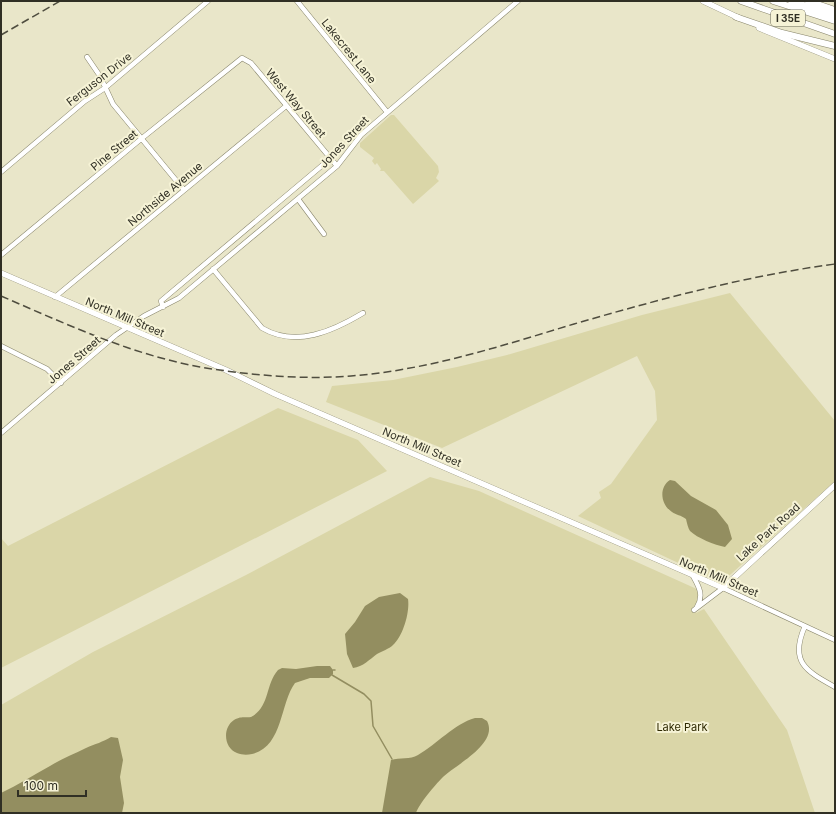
<svg xmlns="http://www.w3.org/2000/svg" width="836" height="814" font-family="Inter,sans-serif">
	<rect width="100%" height="100%" fill="#e9e6c9"/>
	<path fill="#dad6a8" d="M391,115H394L438,166L439,172L436,178L439,181L413,204L384,171H380L381,169L377,163L375,165L372,161L374,158L360,147V143Z
		M730,293L835,421V481L721,583L578,516L601,498L599,492L611,484L657,420L655,391L637,356L442,448L326,402L332,386L393,380L457,367L507,355L642,315Z
		M278,408L358,440L387,471L1,668V538L8,546Z
		M430,477L479,491L699,590L697,603L692,608L696,613L704,609L787,730L815,813H1V705L93,652L246,575Z"/>
	<path fill="#938e60" d="M670,480L675,481L691,496L716,510L728,525L732,539L725,547C715,545 697,538 690,531C688,528 687,523 686,519C681,515 676,515 672,512C660,504 659,487 670,480Z
		M400,593L408,599C410,612 403,636 393,645C389,649 382,651 377,654C370,659 363,667 353,668L347,654L345,634L355,622L365,606L379,597Z
		M317,666H330L333,670V674L329,678H310L295,683C280,703 283,747 252,754C247,755 242,755 237,753C224,748 222,728 234,720C241,716 244,718 251,717C270,707 265,685 278,670L282,668L296,669Z
		M475,718H482L487,721C499,744 455,765 442,778C435,785 419,804 416,813H382L391,760C400,757 410,760 418,755C437,744 454,724 475,718Z
		M111,737L118,738L123,760L120,777L124,803L122,813H1V793C18,785 33,775 50,766C61,759 74,754 86,748C95,744 103,742 111,737Z"/>
	<g fill="none" stroke-linecap="round" stroke-linejoin="round">
		<path stroke="#938e60" stroke-width="1.5" d="M333,670H335
			M332,675L364,694L371,701L373,726L392,759"/>
		<g stroke="#87846a" stroke-width="5.5">
			<path id="minor" d="M297,1L387,112
				M87,57L100,76L113,104L184,190
				M1,172L85,101L105,88L208,1
				M298,199L324,234
				M1,255L141,139L242,58L251,63L337,166
				M213,269L262,328C296,348 333,331 363,313
				M55,297L286,106
				M163,307L161,301L331,158
				M1,346L47,369L61,383
				M1,433L116,335L144,316L179,298L337,166L361,135L518,1
				M693,576C699,587 704,595 697,607
				M694,610L723,588L835,640
				M805,626C789,662 806,671 835,687"/>
		</g>
		<g stroke="#87846a" stroke-width="6">
			<path id="major" d="M703,1L739,18
				M759,28L835,59
				M1,273L226,370L275,394L723,588L835,485"/>
		</g>
		<g stroke="#87846a" stroke-width="7">
			<path id="highway" d="M741,1L835,34
				M773,1L835,21
				M791,1L835,15
				M808,1L835,10
				M736,17L782,33L835,46"/>
		</g>
		<use href="#minor" stroke="#fff" stroke-width="4.5"/>
		<use href="#major" stroke="#fff" stroke-width="5.5"/>
		<use href="#highway" stroke="#fff" stroke-width="6"/>
		<path stroke="#4f4d3f" stroke-width="1.5" stroke-dasharray="8 4" stroke-linecap="butt" d="M1,35L60,1
			M1,296C66,324 130,354 200,367C249,375 301,380 351,376C428,370 501,346 574,324C660,299 746,276 835,264"/>
	</g>
	<g text-anchor="middle" dominant-baseline="central" stroke-width="4" stroke-linejoin="round" paint-order="stroke">
		<rect fill="#f6f3d6" stroke="#6b6a59" stroke-width="1" x="771" y="10" width="34" height="16" rx="3"/>
		<g font-size="10" font-weight="bold" fill="#302f24">
			<text x="788" y="18">I 35E</text>
		</g>
		<g font-size="11" fill="#302f24" stroke="#f6f3d6">
			<text transform="translate(349 51) rotate(51)">Lakecrest Lane</text>
			<text transform="translate(99 79) rotate(-38)">Ferguson Drive</text>
			<text transform="translate(296 103) rotate(50)">West Way Street</text>
			<text transform="translate(344 142) rotate(-47)">Jones Street</text>
			<text transform="translate(114 150) rotate(-40)">Pine Street</text>
			<text transform="translate(165 194) rotate(-40)">Northside Avenue</text>
			<text transform="translate(125 317) rotate(23)">North Mill Street</text>
			<text transform="translate(74 360) rotate(-41)">Jones Street</text>
			<text transform="translate(422 447) rotate(23)">North Mill Street</text>
			<text transform="translate(768 532) rotate(-42)">Lake Park Road</text>
			<text transform="translate(719 577) rotate(23)">North Mill Street</text>
		</g>
		<g font-size="11" fill="#2f2a03" stroke="#f6f3d6">
			<text x="682" y="727">Lake Park</text>
		</g>
	</g>
	<rect width="836" height="814" fill="none" stroke="#302f24" stroke-width="4"/>
	<path d="M18 790v6h68v-6" fill="none" stroke="#302f24" stroke-width="2"/>
	<text x="24" y="790" font-size="12" fill="#302f24" stroke="#f6f3d6" stroke-width="3" paint-order="stroke">100 m</text>
</svg>
